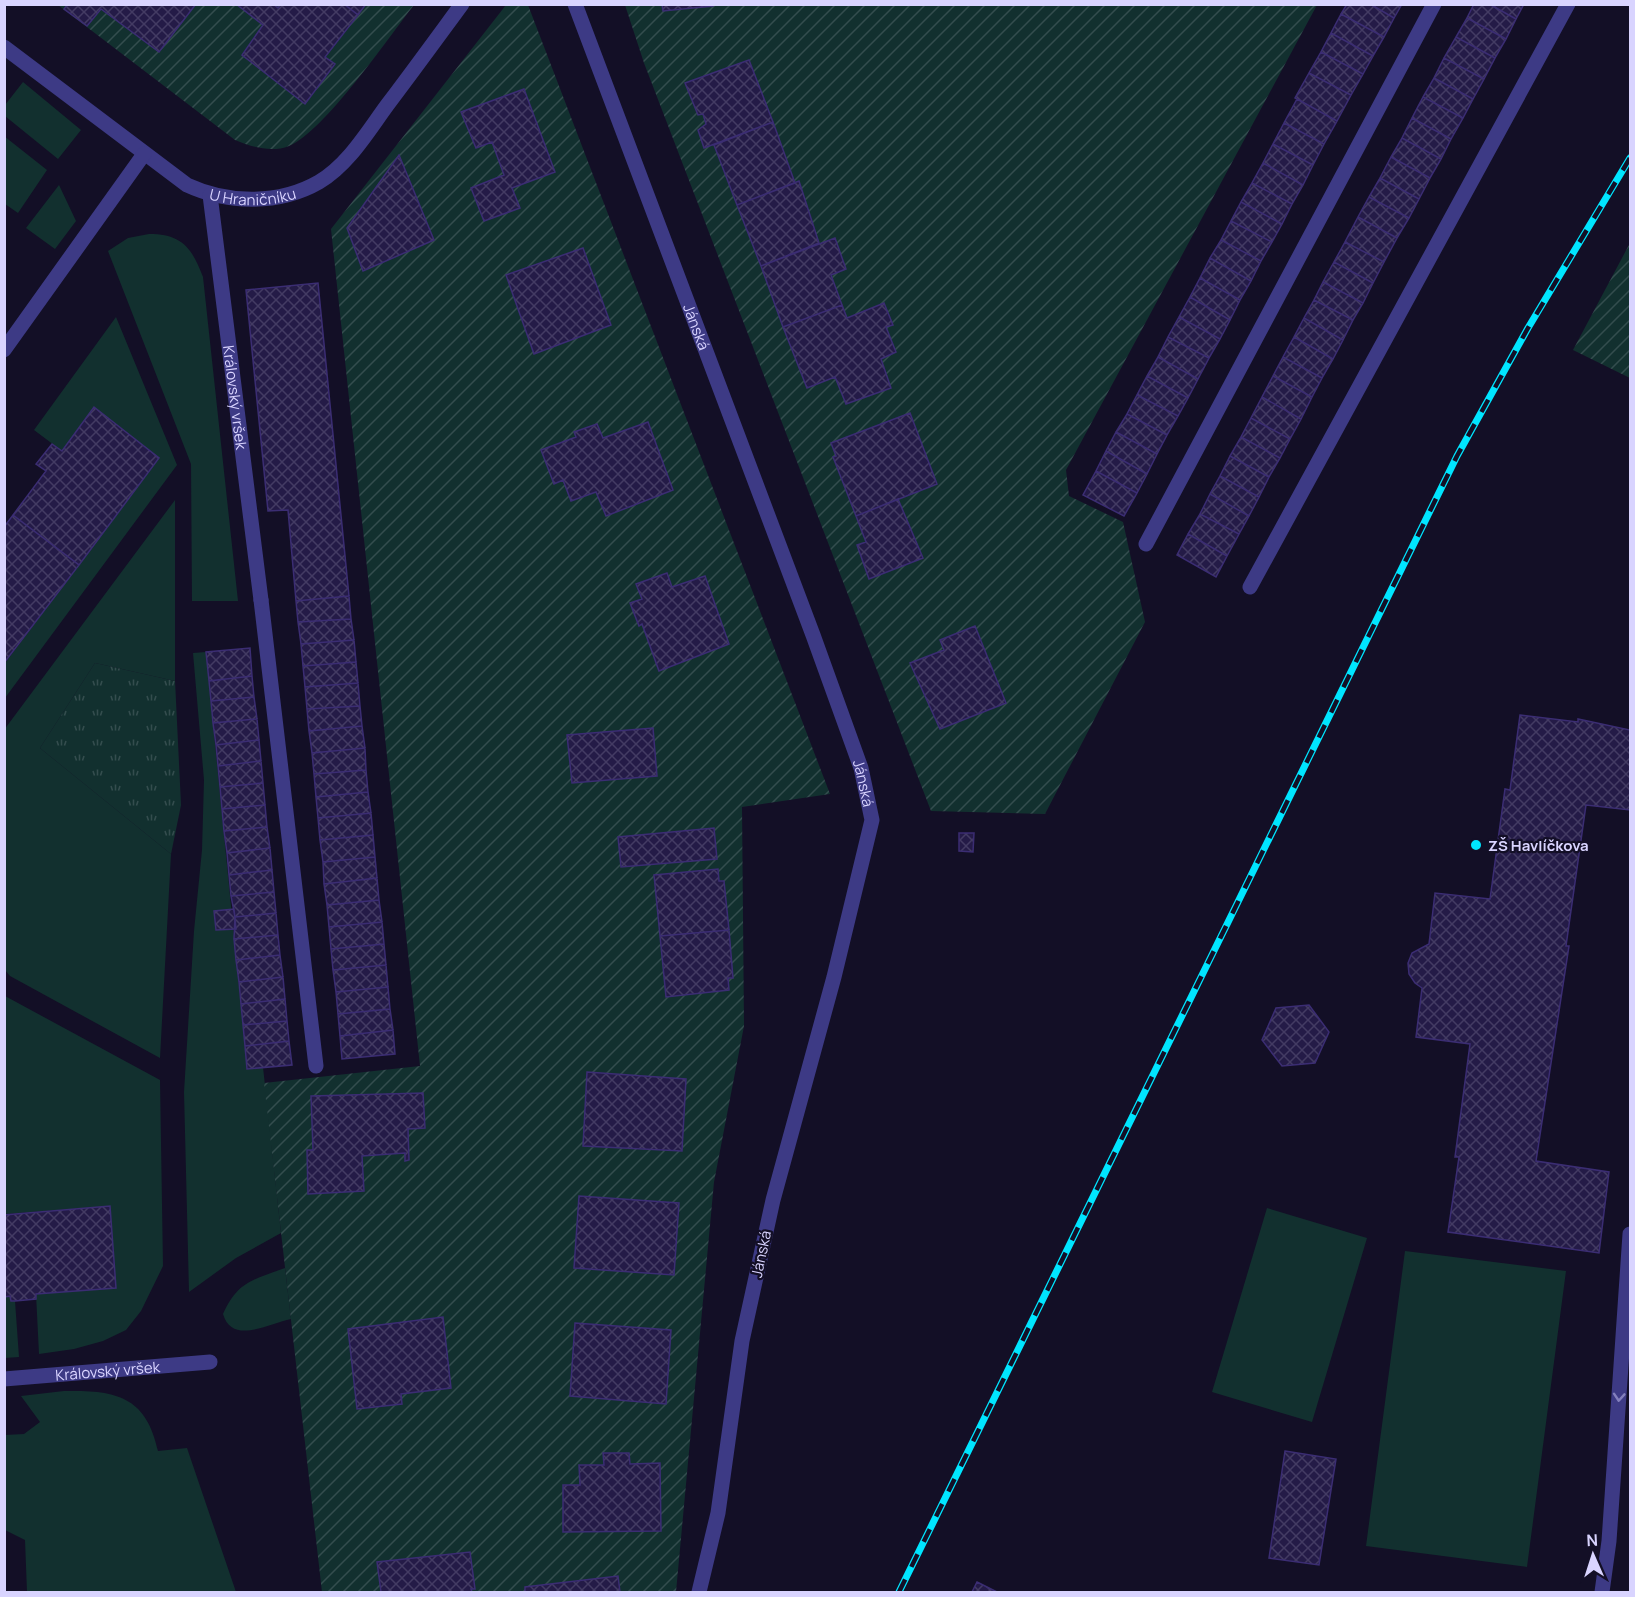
<svg xmlns="http://www.w3.org/2000/svg" width="1635" height="1597" font-family="Manrope,sans-serif">
	<defs>
		<pattern id="park-tufts" width="24" height="20" patternUnits="userSpaceOnUse" patternTransform="scale(1.5)"><rect width="24" height="20" fill="#12302f"/><path d="M3 7l-1-3M5 7V3M7 7l1-3M15 17l-1-3M17 17v-4M19 17l1-3" fill="none" stroke="#344d4e"/></pattern>
		<pattern id="garden-furrows" width="10" height="10" patternUnits="userSpaceOnUse" patternTransform="scale(1.5)"><rect width="10" height="10" fill="#12302f"/><path d="M-1 1l2-2M0 10L10 0M9 11l2-2" fill="none" stroke="#344d4e"/></pattern>
		<pattern id="building-cross-hatch" width="8" height="8" patternUnits="userSpaceOnUse" patternTransform="scale(1.5)"><rect width="8" height="8" fill="#241b47"/><path d="M0 0l8 8M0 8l8-8" fill="none" stroke="#433b63"/></pattern>
	</defs>
	<rect width="100%" height="100%" fill="#130f26"/>
	<path fill="#12302f" d="M23,82L81,130L58,159L5,116V105Z
		M4,136L47,170L18,213L5,204Z
		M59,185L76,221L55,249L26,228Z
		M149,234C182,234 192,248 203,277L238,601H192L191,464L108,251L128,238Z
		M116,317L177,465L5,698V663L159,458L94,408L62,451L34,430Z
		M175,500V681L95,663L40,748L171,854L160,1058L10,976L5,970L4,730Z
		M206,652L247,1068L263,1067L281,1233L236,1258L189,1292L184,1092L194,931L202,850L204,780L193,653Z
		M5,996L160,1080L163,1266L141,1311L126,1330L103,1341L74,1349L39,1354L36,1294L116,1288L110,1206L5,1214Z
		M1267,1208L1367,1238L1312,1422L1212,1392Z
		M1405,1251L1566,1271L1527,1567L1366,1546Z
		M285,1268L291,1319C268,1324 232,1345 223,1314C238,1281 253,1280 285,1268Z
		M10,1296L11,1301H15L19,1357L5,1358V1297Z
		M64,1391C116,1390 146,1396 158,1451L187,1448L236,1592H27L25,1540L5,1530V1435L24,1434L40,1422L21,1396Z"/>
	<path fill="url(#park-tufts)" d="M95,663L175,681L181,805L171,854L40,748Z"/>
	<path fill="url(#garden-furrows)" d="M58,5H414C388,38 324,132 289,146C271,153 252,147 235,140Z
		M506,5H528L830,794L742,807L744,1026L714,1182L676,1592H322L264,1083L420,1066L331,229Z
		M625,5H1317L1066,470L1069,496L1123,522L1145,622L1045,814L931,811L644,63Z
		M1630,243V378L1573,350Z"/>
	<path fill="url(#building-cross-hatch)" stroke="#3b2d73" stroke-width="1.5" d="M68,4H196L159,52L101,9L87,26L64,9Z
		M236,4H273L278,8L281,4H344L358,15L325,57L335,64L305,104L242,55L263,25Z
		M344,4H366L358,15Z
		M662,4H713V6L663,11Z
		M1347,4H1370L1394,18L1384,37L1341,14Z
		M1370,4H1402L1394,18Z
		M1474,4H1489L1516,19L1506,39L1467,18Z
		M1489,4H1524L1516,19Z
		M1341,14L1384,37L1373,56L1331,33Z
		M1467,18L1506,39L1495,58L1456,37Z
		M1331,33L1373,56L1363,74L1321,52Z
		M1456,37L1495,58L1484,79L1444,58Z
		M1321,52L1363,74L1351,95L1309,73Z
		M1444,58L1484,79L1473,99L1434,78Z
		M749,60L773,122L704,148L698,130L706,124L703,114L698,115L685,83Z
		M1309,73L1351,95L1337,121L1295,98Z
		M1434,78L1473,99L1463,118L1423,97Z
		M524,89L555,172L512,188L520,208L484,221L471,188L504,175L492,142L476,148L461,112Z
		M1423,97L1463,118L1451,139L1412,118Z
		M1297,99L1337,121L1324,144L1284,123Z
		M1412,118L1451,139L1441,159L1402,138Z
		M773,122L795,183L737,205L714,145Z
		M1284,123L1324,144L1313,165L1273,144Z
		M1402,138L1441,159L1430,178L1391,157Z
		M1273,144L1313,165L1303,185L1263,163Z
		M399,155L434,240L363,271L347,228Z
		M1391,157L1430,178L1419,199L1380,178Z
		M1263,163L1303,185L1292,204L1252,183Z
		M1380,178L1419,199L1409,218L1369,197Z
		M799,181L819,243L761,266L737,205Z
		M1252,183L1292,204L1282,224L1241,202Z
		M1369,197L1409,218L1397,238L1358,217Z
		M1241,202L1282,224L1272,242L1231,221Z
		M1358,217L1397,238L1384,262L1345,242Z
		M1231,221L1272,242L1261,261L1221,240Z
		M835,238L846,269L831,275L842,305L783,327L761,266Z
		M1221,240L1261,261L1251,281L1210,258Z
		M1345,242L1384,262L1373,283L1334,262Z
		M583,248L611,325L534,354L506,275Z
		M1210,258L1251,281L1240,300L1200,278Z
		M1334,262L1373,283L1363,303L1323,282Z
		M1200,278L1240,300L1230,320L1190,297Z
		M1323,282L1363,303L1353,320L1314,300Z
		M318,283L349,596L296,601L288,510L268,511L246,290Z
		M1190,297L1230,320L1220,339L1179,317Z
		M1314,300L1353,320L1343,340L1304,318Z
		M884,303L893,325L886,327L896,352L881,359L891,388L846,404L835,377L807,388L783,327L842,305L847,318Z
		M1179,317L1220,339L1209,358L1168,337Z
		M1304,318L1343,340L1333,359L1294,337Z
		M1168,337L1209,358L1198,379L1158,357Z
		M1294,337L1333,359L1322,378L1283,357Z
		M1158,357L1198,379L1188,398L1147,376Z
		M1283,357L1322,378L1312,397L1273,376Z
		M1147,376L1188,398L1178,416L1137,395Z
		M1273,376L1312,397L1301,419L1262,397Z
		M1137,395L1178,416L1167,435L1127,414Z
		M1262,397L1301,419L1290,439L1251,418Z
		M94,407L159,458L79,565L13,515L46,471L36,464L52,444L62,451Z
		M910,413L937,484L856,516L833,457L836,456L831,443Z
		M1127,414L1167,435L1157,454L1116,432Z
		M1251,418L1290,439L1280,458L1241,437Z
		M648,422L673,490L606,516L596,492L571,501L563,480L554,484L541,450L576,437L574,432L597,424L603,438Z
		M1116,432L1157,454L1147,474L1106,451Z
		M1241,437L1280,458L1269,477L1230,456Z
		M1106,451L1147,474L1137,493L1096,471Z
		M1230,456L1269,477L1259,497L1220,476Z
		M1096,471L1137,493L1124,516L1083,495Z
		M1220,476L1259,497L1249,516L1210,494Z
		M1210,494L1249,516L1239,534L1200,514Z
		M898,499L923,558L869,579L857,545L866,542L856,516Z
		M1200,514L1239,534L1227,556L1188,534Z
		M13,515L79,565L4,663V527Z
		M1188,534L1227,556L1216,577L1177,555Z
		M667,573L672,587L705,576L729,644L659,671L642,624L639,626L630,603L642,599L636,584Z
		M349,596L351,619L298,622L296,601Z
		M351,619L354,640L301,644L298,622Z
		M975,626L1006,703L940,729L910,663L944,650L940,640Z
		M354,640L356,662L303,666L301,644Z
		M250,648L252,676L209,681L206,652Z
		M356,662L358,683L305,687L303,666Z
		M252,676L254,697L211,701L209,681Z
		M358,683L360,706L307,709L305,687Z
		M254,697L257,719L213,723L211,701Z
		M360,706L362,726L309,731L307,709Z
		M1520,715L1578,722V719L1630,730V810L1586,805L1566,946H1569L1536,1161L1609,1172L1599,1253L1448,1232L1459,1157H1455L1470,1044L1416,1037L1422,988L1415,983L1409,974L1408,963L1412,953L1429,944L1435,893L1490,899L1505,789L1510,790Z
		M257,719L259,740L216,745L213,723Z
		M362,726L365,748L312,753L309,731Z
		M653,728L657,776L572,783L567,735Z
		M259,740L261,761L218,766L216,745Z
		M365,748L366,770L314,774L312,753Z
		M261,761L263,783L220,787L218,766Z
		M366,770L368,792L316,797L314,774Z
		M263,783L265,805L222,809L220,787Z
		M368,792L371,813L318,818L316,797Z
		M265,805L267,827L224,831L222,809Z
		M371,813L373,835L320,840L318,818Z
		M267,827L270,848L227,853L224,831Z
		M714,828L717,859L621,867L618,837Z
		M959,833H974L973,852L959,851Z
		M373,835L375,857L323,862L320,840Z
		M270,848L272,870L229,875L227,853Z
		M375,857L377,878L324,884L323,862Z
		M718,869L719,881H724L729,930L660,936L654,875Z
		M272,870L274,892L231,896L229,875Z
		M377,878L379,900L327,905L324,884Z
		M274,892L276,913L235,917L231,896Z
		M379,900L382,922L329,927L327,905Z
		M234,909L236,929L216,930L214,911Z
		M276,913L278,935L234,939L235,917Z
		M382,922L384,944L331,949L329,927Z
		M729,930L733,978H728L729,990L666,997L660,936Z
		M278,935L280,955L236,960L234,939Z
		M384,944L386,965L333,970L331,949Z
		M280,955L283,977L239,982L236,960Z
		M386,965L388,987L336,992L333,970Z
		M283,977L285,999L241,1004L239,982Z
		M388,987L390,1009L338,1014L336,992Z
		M285,999L287,1021L243,1025L241,1004Z
		M1309,1005L1329,1032L1315,1063L1282,1066L1262,1040L1276,1008Z
		M390,1009L393,1030L340,1036L338,1014Z
		M287,1021L289,1041L245,1046L243,1025Z
		M393,1030L395,1054L342,1059L340,1036Z
		M289,1041L292,1065L247,1069L245,1046Z
		M587,1072L686,1079L682,1151L583,1146Z
		M423,1093L425,1128L408,1129L409,1160L405,1161V1153L362,1156L364,1191L308,1194L307,1150H313L311,1096Z
		M579,1196L679,1203L674,1275L574,1268Z
		M110,1206L116,1288L36,1294V1299L15,1301H11L10,1296L4,1297V1215Z
		M443,1317L451,1388L401,1394L402,1404L357,1409L348,1329Z
		M575,1323L671,1330L666,1404L570,1396Z
		M1285,1451L1336,1459L1319,1565L1269,1558Z
		M603,1453H629L630,1464L660,1463L661,1531L563,1532V1485H580L579,1465H604Z
		M470,1552L475,1589H471L472,1592H381L377,1562Z
		M618,1576L620,1592H525V1587Z
		M977,1582L997,1592H972Z"/>
	<g fill="none" stroke-linecap="round" stroke-linejoin="round">
		<path stroke="#3d3a85" stroke-width="15" d="M1146,544L1434,4
			M1250,587L1568,4
			M261,600L316,1066
			M1602,1592L1609,1541L1630,1234"/>
		<g stroke="#3d3a85" stroke-width="15">
			<path id="s1" d="M575,4L813,635L861,768L872,820L834,977L773,1200L742,1341L718,1513L699,1592"/>
			<path id="s2" d="M4,47L187,185C228,204 279,205 319,182C349,164 368,131 388,104C413,71 437,38 462,4"/>
			<path id="s3" d="M210,195L261,600"/>
			<path d="M4,350L144,154"/>
			<path id="s4" d="M4,1379L210,1362"/>
		</g>
		<g stroke="#00e5ff" stroke-width="7">
			<path id="rail" d="M899,1592L1457,456L1528,328L1630,158"/>
		</g>
		<use href="#rail" stroke="#130f26" stroke-width="4.5" stroke-dasharray="14" stroke-linecap="butt"/>
	</g>
	<defs><path id="oneway-chevron" d="M-2-3.5L2.5 0L-2 3.5" fill="none" stroke-width="1.6" stroke-linecap="round" stroke-linejoin="round" transform="scale(1.5)"/></defs>
	<use stroke="#837fbc" href="#oneway-chevron" transform="translate(1619 1397) rotate(94)"/>
	<circle fill="#00e5ff" stroke="#130f26" stroke-width="2" cx="1476" cy="845" r="6"/>
	<g text-anchor="middle" dominant-baseline="central" stroke-width="4.5" stroke-linejoin="round" paint-order="stroke">
		<g font-size="15" fill="#d9d4ff" stroke="#130f26">
			<text stroke="none"><textPath href="#s2" startOffset="297">U Hraničníku</textPath></text>
			<text stroke="none"><textPath href="#s1" startOffset="345">Jánská</textPath></text>
			<text stroke="none"><textPath href="#s3" startOffset="204">Královský vršek</textPath></text>
			<text stroke="none"><textPath href="#s1" startOffset="831">Jánská</textPath></text>
			<text transform="translate(761 1254) rotate(-78)">Jánská</text>
			<text stroke="none"><textPath href="#s4" startOffset="104">Královský vršek</textPath></text>
		</g>
		<g font-size="15" font-weight="bold" fill="#d9d4ff" stroke="#130f26" text-anchor="start">
			<text x="1488" y="845">ZŠ Havlíčkova</text>
		</g>
	</g>
	<rect width="1635" height="1597" fill="none" stroke="#d9d4ff" stroke-width="12"/>
	<g transform="translate(1593 1555) rotate(357)" stroke="#130f26" stroke-width="4.5" paint-order="stroke">
	<path d="M0-4.5L10 22L0 15L-10 22Z" fill="#d9d4ff"/>
	<text y="-9" font-size="16" font-weight="bold" text-anchor="middle" fill="#d9d4ff">N</text>
	</g>
</svg>
